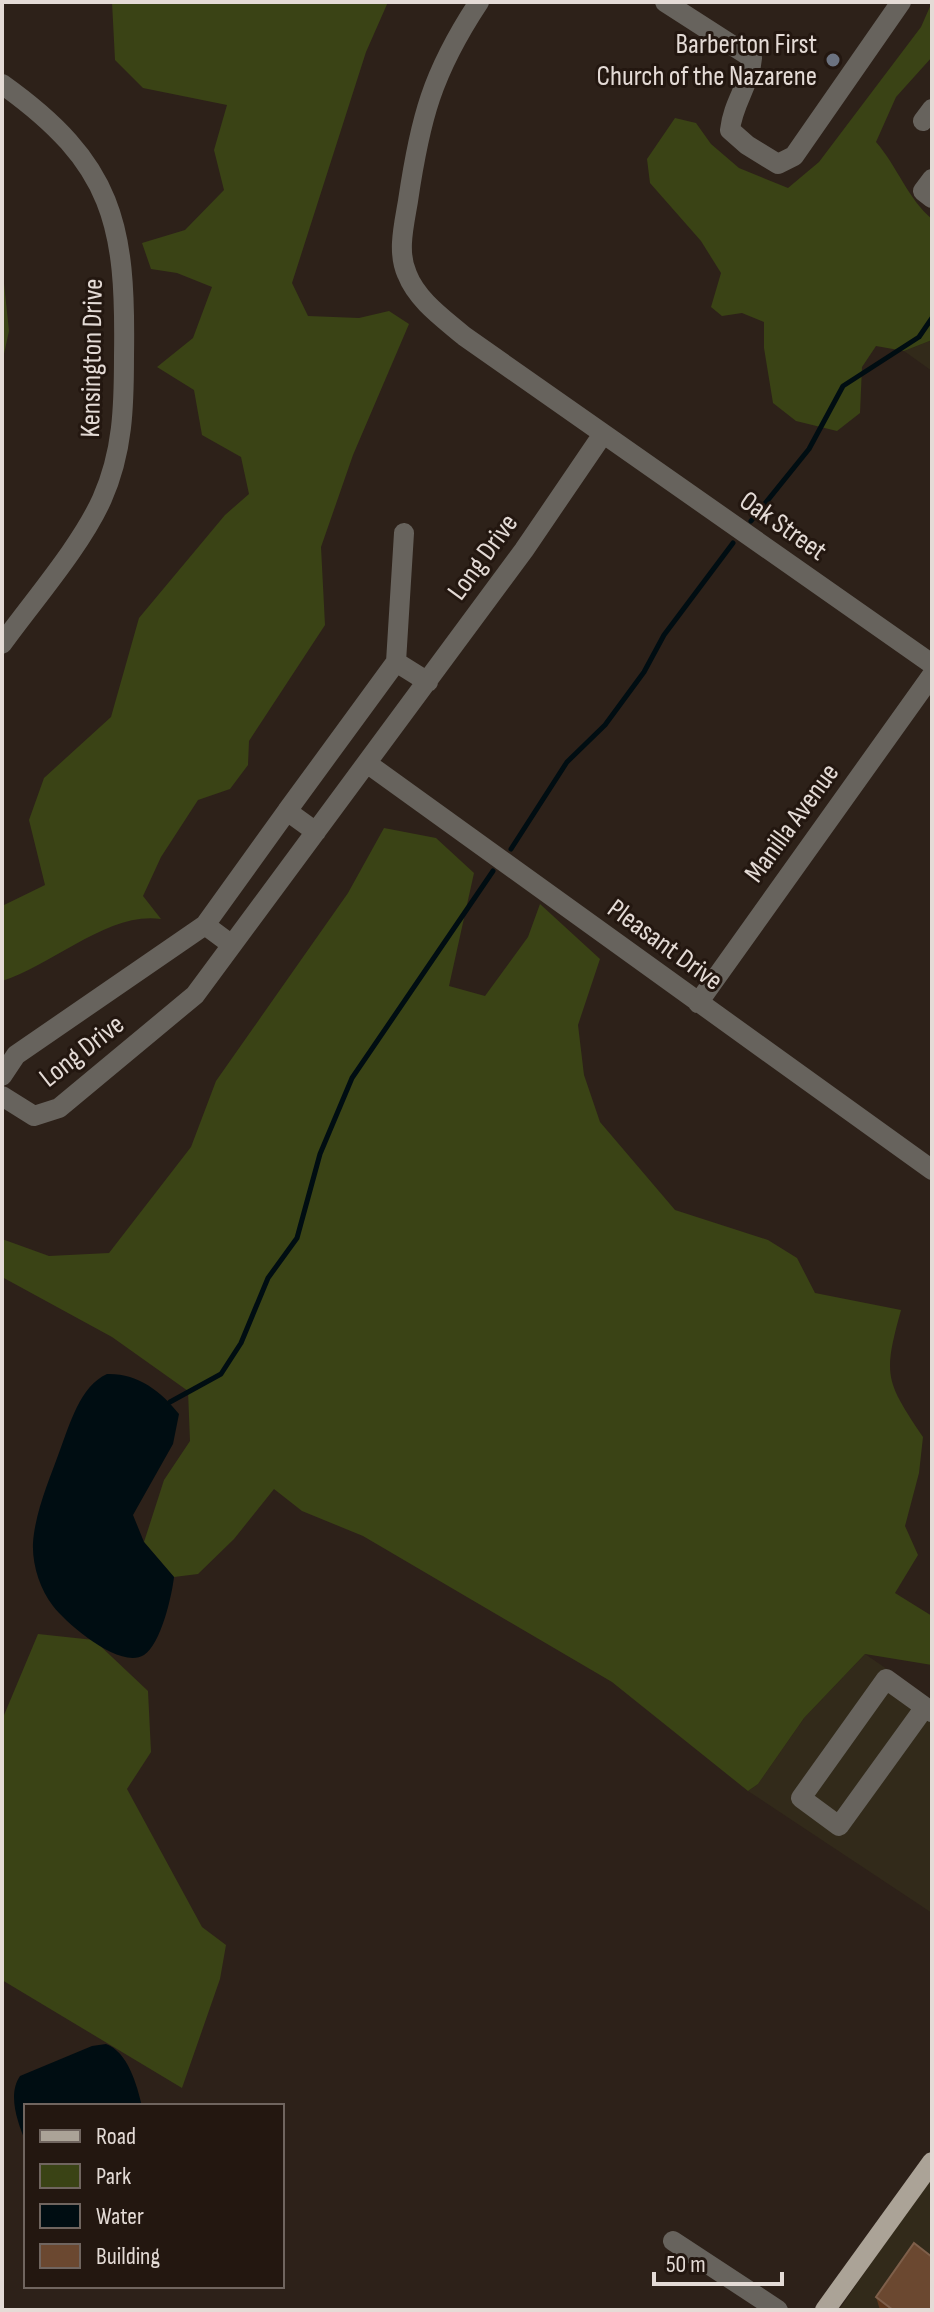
<svg xmlns="http://www.w3.org/2000/svg" width="934" height="2312" font-family="'Sofia Sans Condensed',sans-serif">
	<rect width="100%" height="100%" fill="#2d2119"/>
	<path fill="#322a1a" d="M932,340V371L904,351Z
		M865,1654L932,1700V1913L748,1791L758,1784L804,1718Z
		M932,2178V2310H839L873,2260Z"/>
	<path fill="#3a4315" d="M112,2H388L366,52L292,283L308,316L359,318L389,311L409,324L353,455L321,547L325,625L249,741L248,765L230,789L198,800L161,857L143,896L161,919C109,911 51,966 2,981V906L45,885L29,820L44,778L111,717L139,618L225,515L249,494L241,457L202,435L194,390L157,367L193,338L212,287L177,273L151,269L142,243L185,230L224,190L214,150L227,105L143,88L115,60Z
		M932,2V57L896,97L876,142C897,166 908,199 932,219V340L904,351L876,346L862,367L860,413L837,431L796,421L773,403L764,348V322L742,313L722,316L711,307L721,273L701,241L650,183L647,159L675,118L696,123L711,144L739,168L788,188L819,162L921,27Z
		M2,264L9,331L2,363Z
		M384,828L436,838L474,873L449,986L485,996L528,937L540,904L600,959L578,1025L584,1075L600,1122L675,1210L768,1240L797,1258L815,1293L901,1310C883,1376 885,1380 923,1437L919,1473L905,1526L918,1555L895,1593L932,1616V1665L865,1654L804,1718L758,1784L748,1791L612,1682L363,1536L302,1511L274,1489L234,1539L198,1574L174,1577L144,1542L164,1480L190,1441L188,1391L112,1337L2,1277V1239L49,1256L109,1253L191,1147L216,1081L348,893Z
		M38,1634L94,1640L148,1691L151,1752L127,1789L202,1927L226,1945L220,1979L182,2088L2,1980V1720Z"/>
	<path fill="#000d12" d="M107,1374C137,1373 161,1391 179,1414L173,1444L133,1515L144,1542L174,1577C172,1595 161,1644 144,1655C120,1670 67,1624 53,1606C40,1589 32,1565 33,1543C35,1512 50,1478 60,1450C70,1424 80,1386 107,1374Z
		M106,2044C128,2052 137,2085 142,2106H26V2143C18,2123 7,2095 20,2076L92,2046Z"/>
	<g fill="none" stroke-linecap="round" stroke-linejoin="round">
		<path stroke="#000d12" stroke-width="5" d="M751,521L809,449L843,386L919,337L932,318
			M511,849L567,762L605,725L644,672L664,635L733,543
			M170,1402L221,1374L241,1343L268,1278L297,1238L320,1154L352,1078L493,871"/>
		<path stroke="#67635d" stroke-width="20" d="M479,2C432,73 420,119 408,201C404,225 397,252 407,274C417,300 443,318 464,336L932,664
			M665,2L752,58C750,85 733,102 730,130L747,145L778,164L794,156L901,2
			M2,84C114,164 126,224 124,356C124,406 123,452 102,499C81,546 33,601 2,644
			M923,121L932,109
			M932,179L923,191L932,198
			M396,662L404,533
			M368,764L932,1170
			M316,832L287,811L396,662L428,682
			M232,945L205,925L287,811
			M698,1003L932,675
			M2,1076L16,1055L205,925
			M2,1096L34,1116L59,1108L195,995L524,550L603,434
			M925,1707L839,1826L801,1798L886,1679L932,1712
			M673,2241L778,2310"/>
		<path stroke="#aba397" stroke-width="20" d="M825,2310L932,2162"/>
	</g>
	<path fill="#5c361c" d="M876,2297L932,2310H880Z"/>
	<path fill="#6b4830" stroke="#7e5f4a" stroke-width="2" d="M914,2243L932,2257V2310H893L876,2297Z"/>
	<circle fill="#6b7280" stroke="#231710" stroke-width="3" cx="833" cy="60" r="8"/>
	<g text-anchor="middle" dominant-baseline="central" stroke-width="6" stroke-linejoin="round" paint-order="stroke">
		<g font-size="28" fill="#e4dbd6" stroke="#231710" text-anchor="end">
			<text x="817" y="44">Barberton First<tspan x="817" dy="32">Church of the Nazarene</tspan></text>
		</g>
		<g font-size="28" fill="#e4dbd6" stroke="#231710">
			<text transform="translate(92 358) rotate(-89)">Kensington Drive</text>
			<text transform="translate(783 526) rotate(35)">Oak Street</text>
			<text transform="translate(483 557) rotate(-54)">Long Drive</text>
			<text transform="translate(792 823) rotate(-54)">Manilla Avenue</text>
			<text transform="translate(665 945) rotate(36)">Pleasant Drive</text>
			<text transform="translate(82 1051) rotate(-38)">Long Drive</text>
		</g>
	</g>
	<rect width="934" height="2312" fill="none" stroke="#e4dbd6" stroke-width="8"/>
	<rect x="24" y="2104" width="260" height="184" fill="#231710" stroke="#70655f" stroke-width="2"/>
	<rect x="40" y="2130" width="40" height="12" fill="#aba397" stroke="#70655f" stroke-width="2"/>
	<text x="96" y="2144" font-size="24" fill="#e4dbd6">Road</text>
	<rect x="40" y="2164" width="40" height="24" fill="#3a4315" stroke="#70655f" stroke-width="2"/>
	<text x="96" y="2184" font-size="24" fill="#e4dbd6">Park</text>
	<rect x="40" y="2204" width="40" height="24" fill="#000d12" stroke="#70655f" stroke-width="2"/>
	<text x="96" y="2224" font-size="24" fill="#e4dbd6">Water</text>
	<rect x="40" y="2244" width="40" height="24" fill="#6b4830" stroke="#70655f" stroke-width="2"/>
	<text x="96" y="2264" font-size="24" fill="#e4dbd6">Building</text>
	<path d="M654 2272v12h128v-12" fill="none" stroke="#e4dbd6" stroke-width="4"/>
	<text x="666" y="2272" font-size="24" fill="#e4dbd6" stroke="#231710" stroke-width="6" paint-order="stroke">50 m</text>
</svg>
